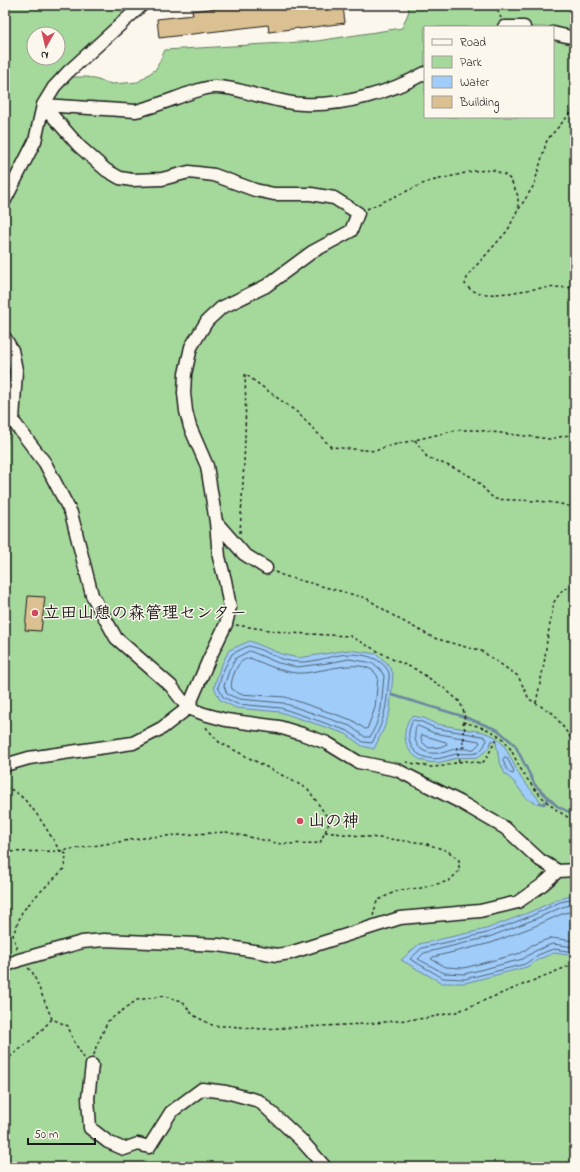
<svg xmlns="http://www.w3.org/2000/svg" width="580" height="1172" font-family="'Indie Flower','Klee One',sans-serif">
	<rect width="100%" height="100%" fill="#fbf7ec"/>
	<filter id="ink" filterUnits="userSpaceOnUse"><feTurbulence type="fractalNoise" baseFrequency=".025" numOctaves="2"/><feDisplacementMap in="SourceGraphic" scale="8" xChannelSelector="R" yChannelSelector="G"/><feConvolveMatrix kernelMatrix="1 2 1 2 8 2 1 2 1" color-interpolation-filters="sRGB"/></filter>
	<g filter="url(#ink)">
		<path fill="#a5d99c" stroke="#607a5c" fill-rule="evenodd" d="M5,5H142L64,77H87L112,84L138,82L156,69L165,50L317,41L402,28L409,11L407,5H575V1167H5V450L13,421L16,370L5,338ZM425,27H553V117H425ZM34,34H58V58H34Z"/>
		<path fill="#9fccf9" stroke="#6b86a1" d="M250,641L281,654L298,658L349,650L377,654L387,663L393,673L390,711L384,728L374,749L362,746L346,734L280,712L236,708L220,700L214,687L220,668L229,650Z
			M412,716L424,718L436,724L483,732L494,736L504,745L521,778L541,802L539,804L527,799L514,782L505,774L499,760L496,742L492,740L488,749L478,757C471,758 464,757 457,758C452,759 447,761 442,762C424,765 408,757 405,738C404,731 407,720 412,716Z
			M575,895V956L554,953L539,959L527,967L465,983H442L401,960L419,944L486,929L530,912L559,899Z"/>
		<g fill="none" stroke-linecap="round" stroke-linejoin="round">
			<path stroke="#506274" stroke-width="1" d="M249,646C266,650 281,662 298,662C315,663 335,654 350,654C364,654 383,658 389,673C390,677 388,683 388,688C386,711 383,723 372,743L363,742L348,731L281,708L237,704L223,697L218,687L224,669L232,654Z
				M250,651L278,663L297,667L328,663L349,659L373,663L380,669L384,676L381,709L376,725L370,737H365L350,726L283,703L239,699L227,694L224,686L229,671L236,658Z
				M250,658C265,664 281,672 297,673C318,675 366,653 378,677L375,708L367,729H365L352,720L285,697L240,694L232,689C229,684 236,666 241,662C243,660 247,659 250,658Z
				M414,720L422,722L435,728L482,736L486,738L487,740C479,759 472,752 456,754C451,755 446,757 441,758C427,761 410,754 409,737C408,732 411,726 412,721Z
				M418,726L434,733L479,741L480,743L474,749C468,750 461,748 455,749C450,750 445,753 439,753C422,755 411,745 416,727Z
				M422,735L446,742L447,744L440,747L429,748L422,742L421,737Z
				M505,757L507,758L514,771L513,774C507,773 505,765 503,760Z
				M575,899L560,902L531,916L487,933L422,948L410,959L443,978L465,979L525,964L538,955L553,949L575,952
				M575,904L562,907L533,920L489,937L424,953L418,959L444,973L464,974L523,959L535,951L552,944L575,947
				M575,911L564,913L535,926L491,943L433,957L431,959L446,967L464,968L521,953L532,945L551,938L575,941"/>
			<path stroke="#6b86a1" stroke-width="2.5" d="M392,695L462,716L498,730L515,745L535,785L557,806L575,815
				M540,803L544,804L548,798"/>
		</g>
		<path fill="#dbc191" stroke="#1c1c1c" d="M241,5H314V10L343,6L345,23L299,29V28L269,32L268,25L159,38L157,19L193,15L192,11Z
			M28,596L45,597L41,631L25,630Z"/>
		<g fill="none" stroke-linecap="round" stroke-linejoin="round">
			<g stroke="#1c1c1c" stroke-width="15">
				<path id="minor" d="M504,27H524
					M553,33L575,38
					M43,105L79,146L106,170L120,178L132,180L162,179L189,172L214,175L255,190L274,194H311L334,198L358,213L351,231L312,252L266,286L221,308L207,321L191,347L185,374L184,393L186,411L190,427L207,466L216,522
					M43,105L136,111C153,107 170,100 187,94C197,91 207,86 217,87C236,87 254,96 273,99C283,101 293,104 303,104C344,106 389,93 425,73
					M5,200L35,141L43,105L54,87L68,72L142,5
					M5,338L12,350L16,370L13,421L45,463L71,513L92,595L116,638L171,686L188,708L204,714L226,720L279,727L302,734L327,743L358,762L397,770L460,802L505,828L540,860L558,871L575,870
					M5,765L29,758L133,743L162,728L188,708L209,659L226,624L230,607L225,580L219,557L216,522L244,554L266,568
					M5,966L19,960L82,942L104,940L219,945L277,955L290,953L400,918L480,911L518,902L542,885L558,871
					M92,1065L88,1098L90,1128L108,1142L124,1149L138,1144L149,1147L171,1112L202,1089L226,1092L259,1101L302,1141L325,1167"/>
			</g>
			<path stroke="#1c1c1c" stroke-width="1.5" stroke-dasharray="3 3" stroke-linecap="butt" d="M495,5L501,18
				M367,209L427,182L474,171L494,170L505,175L511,180L518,196V209L508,230L468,275L465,284C467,286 469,289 472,290C486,299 518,291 534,289C548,287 561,287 575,288
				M519,209L534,185L547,140L575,108
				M415,440L427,457L459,470L475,479L494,499C521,501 549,499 575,508
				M240,533C243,480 247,428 245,374L298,413L331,447L375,451L385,447L457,430H476L550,439L569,435L575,436
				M275,572L284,576L366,598L397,618L434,638L469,648L480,650L518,676L529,699L554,714L575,744
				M236,625L289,633L350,636L394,660L415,669L444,688L460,702L465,715L463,722L465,730H463L464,739H462L464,747L457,748L459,762
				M536,703L544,664L547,640L554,602L563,589L575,587
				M463,722C477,726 492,729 503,739C512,748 515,760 522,771C535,792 552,810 575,821
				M406,762L431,767L444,766L459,762L466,761L482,763L486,759L498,736
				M5,787C29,794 47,831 60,851L66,854L65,868L36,896L22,912L13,935L17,950
				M325,832L424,843L448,851L459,860V871L449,881L421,888L400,890L390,894L377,901L373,916
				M5,852L60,851L150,837L226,832L281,844L320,843L330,821L308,789L219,742L204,725
				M28,968L32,971L52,1019L68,1026L73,1040L84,1058
				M94,1055L96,1047L108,1021L137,1000L164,996L182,1001L193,1015L214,1026H229L262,1029L364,1024L427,1018L456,1012L569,966L575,967
				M5,1061L36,1036L52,1019"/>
			<use href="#minor" stroke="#fbf7ec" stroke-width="12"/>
		</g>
	</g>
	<g fill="#d1495b" stroke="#fbf7ec" stroke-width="1.5">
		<circle cx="35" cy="613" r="4"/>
		<circle cx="300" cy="821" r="4"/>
	</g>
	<g text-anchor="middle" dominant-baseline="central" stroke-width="3" stroke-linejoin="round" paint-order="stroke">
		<g font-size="17" font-weight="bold" fill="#1c1c1c" stroke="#fbf7ec" text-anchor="start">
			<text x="43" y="613">立田山憩の森管理センター</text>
			<text x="308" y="821">山の神</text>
		</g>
	</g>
	<rect width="580" height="1172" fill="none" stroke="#fbf7ec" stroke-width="20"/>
	<rect x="10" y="10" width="560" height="1152" fill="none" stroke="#1c1c1c" stroke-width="1.5" filter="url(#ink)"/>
	<rect x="424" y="26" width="130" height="92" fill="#fbf7ec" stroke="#a29f99"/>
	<rect x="432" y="39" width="20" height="6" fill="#fbf7ec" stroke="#a29f99"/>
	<text x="460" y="46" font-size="12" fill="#1c1c1c">Road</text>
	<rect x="432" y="56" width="20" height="12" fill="#a5d99c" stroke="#a29f99"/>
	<text x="460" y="66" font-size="12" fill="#1c1c1c">Park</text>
	<rect x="432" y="76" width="20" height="12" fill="#9fccf9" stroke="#a29f99"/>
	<text x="460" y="86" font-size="12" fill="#1c1c1c">Water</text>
	<rect x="432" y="96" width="20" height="12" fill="#dbc191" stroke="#a29f99"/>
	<text x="460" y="106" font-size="12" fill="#1c1c1c">Building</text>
	<g transform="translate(46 46) rotate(188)"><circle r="19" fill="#fbf7ec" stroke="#a29f99"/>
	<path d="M0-3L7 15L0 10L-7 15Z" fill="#d1495b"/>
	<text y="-6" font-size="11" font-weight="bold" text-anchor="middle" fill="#1c1c1c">N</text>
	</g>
	<path d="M28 1138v6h67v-6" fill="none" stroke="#1c1c1c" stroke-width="2"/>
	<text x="34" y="1138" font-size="12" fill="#1c1c1c" stroke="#fbf7ec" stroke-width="3" paint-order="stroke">50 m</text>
</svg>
